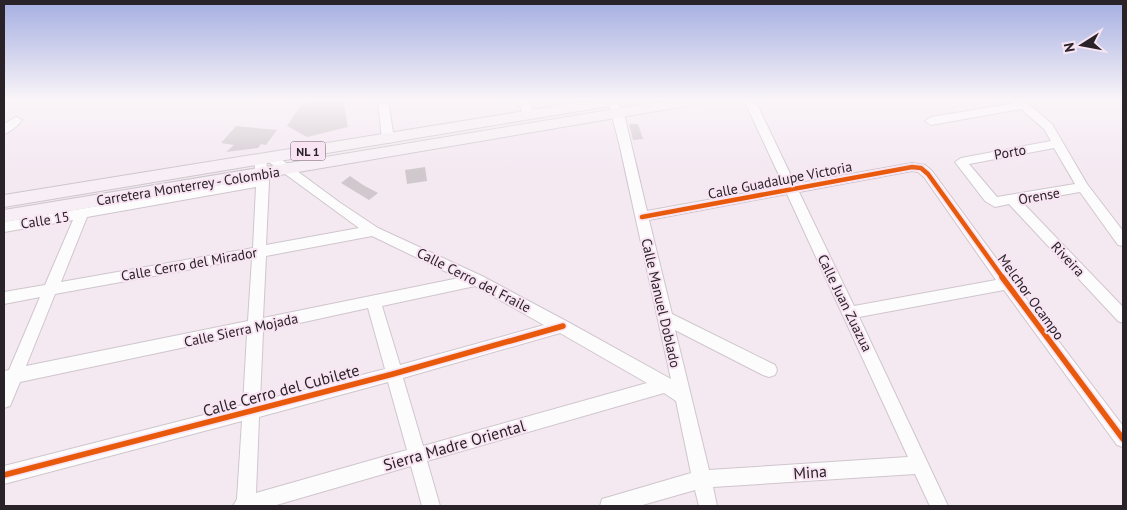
<svg xmlns="http://www.w3.org/2000/svg" width="1127" height="510" font-family="'PT Sans',sans-serif">
	<rect width="100%" height="100%" fill="#f4e8f1"/>
	<path fill="#d1c8ce" d="M322,100H343L348,127L307,137L287,126L302,103Z
		M629,124H638L643,139L633,140Z
		M236,126L277,130L266,145L261,144L258,148L226,152L234,145L221,143Z
		M425,167L427,181L407,184L405,170Z
		M350,176L363,185L378,193L369,200L341,183Z"/>
	<g fill="none" stroke-linecap="round" stroke-linejoin="round">
		<g stroke="#cfc6cc" stroke-width="2">
			<path id="minor" d="M378,100H388L394,139L392,142L388,143L382,139Z
				M518,100H529L534,116L532,118H524Z
				M608,100H616L624,114L647,211L784,186L744,100H755L795,184L912,163L925,165L932,171L1012,280L1123,426V447L1117,445L1004,290L859,317L948,506H930L915,474L713,487L717,506H699L695,490L639,506H600L602,499L609,497L691,473L676,401L664,393L427,461L440,506H422L411,466L273,506H233L237,499L242,421L4,484V466L243,405L247,334L20,382L10,406L4,408V371L9,370L40,297L4,304V292L45,285L73,220L4,232V222L256,179L254,158L260,154L265,156L270,153L274,154L339,202L378,228L482,276L568,322L671,379L620,147ZM266,160L359,228L266,245L269,182ZM912,171L918,172L924,177L996,280L854,306L799,192ZM256,187L253,248L61,282L87,217ZM787,194L908,457L709,470L675,330L763,375L769,377L775,375L777,370L775,365L672,314L649,220ZM372,236L459,278L263,318L266,256ZM252,258L248,321L26,366L55,294ZM475,286L544,325L400,365L382,306ZM368,308L385,369L260,401L263,331ZM560,333L647,383L423,446L403,378ZM388,382L407,450L256,493L259,417Z
				M1006,100L1025,101L1052,124L1087,184L1123,231V246L1118,245L1080,192L1022,202L1123,307V323L1118,321L1009,204L995,207L985,201L955,162L961,158L1051,141L1044,129L1021,109L931,125L925,121L931,117L1011,104ZM1054,148L1075,184L997,197L969,164Z
				M16,117L22,120C18,126 10,132 4,134V124Z"/>
		</g>
		<g stroke="#ccc7cb" stroke-width="2">
			<path id="major" d="M593,100H628L621,104L4,207V195Z
				M670,100H705L698,104L4,222V210Z"/>
		</g>
		<use href="#minor" fill="#fdfcfd" fill-rule="evenodd"/>
		<use href="#major" fill="#f7eff5" fill-rule="evenodd"/>
		<g stroke="#f8e4f3" stroke-width="8">
			<path id="cycleway-far1" d="M642,217L912,167L921,168L928,174L1003,278"/>
		</g>
		<g stroke="#f8e4f3" stroke-width="9">
			<path id="cycleway" d="M1002,277L1123,439
				M4,475L393,374L563,326"/>
		</g>
		<use href="#cycleway-far1" stroke="#e8590c" stroke-width="4.5"/>
		<use href="#cycleway" stroke="#e8590c" stroke-width="5.5"/>
	</g>
	<linearGradient id="sky" x2="0" y2="1"><stop stop-color="#a4aee0"/><stop offset="0.58" stop-color="#faf5f9"/><stop offset="1" stop-color="#faf5f9" stop-opacity="0"/></linearGradient>
	<rect width="1127" height="172" fill="url(#sky)"/>
	<g text-anchor="middle" dominant-baseline="central" stroke-width="4" stroke-linejoin="round" paint-order="stroke">
		<rect fill="#f8e4f3" stroke="#675c65" stroke-width="1" x="290.5" y="141.5" width="35" height="19" rx="4"/>
		<g font-size="12" font-weight="bold" fill="#292228">
			<text x="308" y="151">NL 1</text>
		</g>
		<g font-size="14" fill="#292228" stroke="#f8e4f3">
			<text transform="translate(1010 152) rotate(-10)">Porto</text>
			<text transform="translate(780 180) rotate(-11)">Calle Guadalupe Victoria</text>
			<text transform="translate(188 186) rotate(-9)">Carretera Monterrey - Colombia</text>
			<text transform="translate(1039 196) rotate(-10)">Orense</text>
			<text transform="translate(45 220) rotate(-9)">Calle 15</text>
			<text transform="translate(1068 259) rotate(47)">Riveira</text>
			<text transform="translate(189 264) rotate(-10)">Calle Cerro del Mirador</text>
			<text transform="translate(474 280) rotate(27)">Calle Cerro del Fraile</text>
			<text transform="translate(1031 297) rotate(54)">Melchor Ocampo</text>
			<text transform="translate(661 303) rotate(77)">Calle Manuel Doblado</text>
			<text transform="translate(845 303) rotate(64)">Calle Juan Zuazua</text>
			<text transform="translate(241 330) rotate(-12)">Calle Sierra Mojada</text>
		</g>
		<g font-size="16" fill="#292228" stroke="#f8e4f3">
			<text transform="translate(281 390) rotate(-15)">Calle Cerro del Cubilete</text>
			<text transform="translate(454 445) rotate(-16)">Sierra Madre Oriental</text>
			<text transform="translate(810 472) rotate(-4)">Mina</text>
		</g>
	</g>
	<rect width="1127" height="510" fill="none" stroke="#292228" stroke-width="10"/>
	<g transform="translate(1082 45) rotate(259)" stroke="#f8e4f3" stroke-width="4" paint-order="stroke">
	<path d="M0-4L9 19L0 12L-9 19Z" fill="#292228"/>
	<text y="-8" font-size="14" font-weight="bold" text-anchor="middle" fill="#292228">N</text>
	</g>
</svg>
